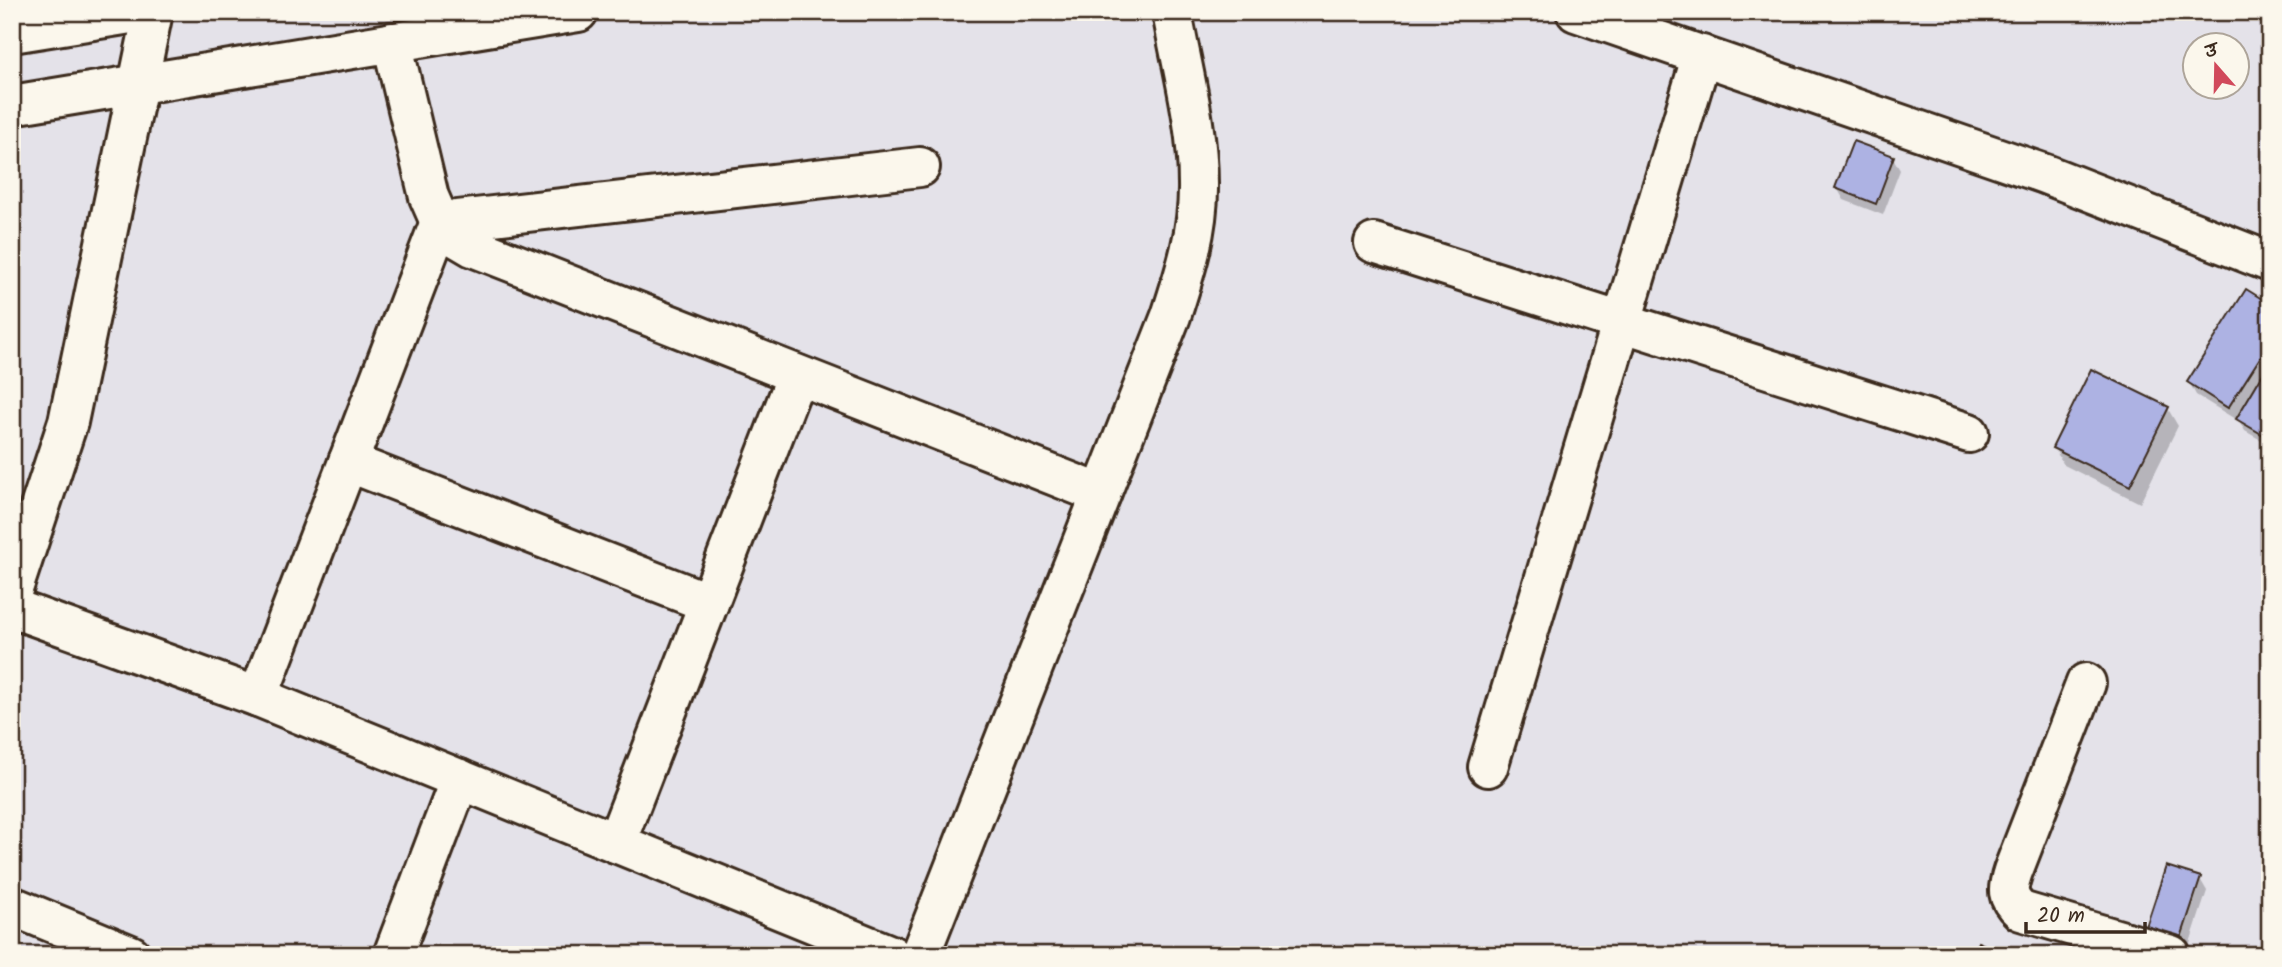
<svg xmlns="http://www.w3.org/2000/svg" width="2282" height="967" font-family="Kalam,'Playpen Sans Deva',sans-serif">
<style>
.shadow{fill:#0003}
.building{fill:#adb2e3;stroke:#3b2a1e;stroke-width:2}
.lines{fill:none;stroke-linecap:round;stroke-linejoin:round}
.minor-casing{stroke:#3b2a1e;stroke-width:44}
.tertiary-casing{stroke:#3b2a1e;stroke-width:44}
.minor{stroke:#fbf7ec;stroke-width:38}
.tertiary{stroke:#fbf7ec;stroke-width:38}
</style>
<rect width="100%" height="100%" fill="#e4e2e9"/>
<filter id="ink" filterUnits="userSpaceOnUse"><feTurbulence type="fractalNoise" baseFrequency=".0143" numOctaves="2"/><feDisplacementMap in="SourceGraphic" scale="14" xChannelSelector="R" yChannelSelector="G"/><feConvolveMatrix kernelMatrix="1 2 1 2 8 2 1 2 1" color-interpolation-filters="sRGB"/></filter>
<g filter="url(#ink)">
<g class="shadow">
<polygon points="1893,158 1900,170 1883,215 1844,200 1837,188"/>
<polygon points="2270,306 2270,445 2245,431 2237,417 2235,419 2196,395 2189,382"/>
<polygon points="2168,409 2178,426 2140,503 2064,465 2054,448"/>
<polygon points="2200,879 2207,891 2186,955 2173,955"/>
</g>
<g class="building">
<polygon points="1853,141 1894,156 1876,204 1835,188"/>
<polygon points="2246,289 2270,304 2270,342 2228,408 2187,382"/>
<polygon points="2270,362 2270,439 2236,419"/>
<polygon points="2091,369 2169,407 2130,486 2052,448"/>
<polygon points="2166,866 2201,877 2178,947 2143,936"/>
<polygon points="1978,942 2007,955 1972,955"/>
</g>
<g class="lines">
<g class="minor-casing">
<g id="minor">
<polyline points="1576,12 2045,174 2270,262"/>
<polyline points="392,42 429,197 440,222 456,237 473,247 1101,494"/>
<polyline points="1374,243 1969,433"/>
<polyline points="348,462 709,603"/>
<polyline points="12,592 68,422 153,12"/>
<polyline points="12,608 258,697 891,955"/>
<path d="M2086,683L2013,871C2007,889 2006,898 2021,911L2171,955"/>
<polyline points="258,697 440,222 920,167"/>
<polyline points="1488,767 1702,55"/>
<polyline points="616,843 797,375"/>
<polyline points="12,906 131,955"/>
<polyline points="393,955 460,779"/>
<path d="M920,955L1171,316C1185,273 1199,229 1198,184C1198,126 1182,68 1172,12"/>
</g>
</g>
<g class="tertiary-casing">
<g id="tertiary">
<polyline points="12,33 143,12"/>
<polyline points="12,105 578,12"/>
</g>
</g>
<use href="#minor" class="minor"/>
<use href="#tertiary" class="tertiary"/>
</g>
</g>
<rect width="2282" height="967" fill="none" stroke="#fbf7ec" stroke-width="42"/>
<rect x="21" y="21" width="2240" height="925" fill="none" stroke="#3b2a1e" stroke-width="2.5" filter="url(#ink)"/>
<g transform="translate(2216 66) rotate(340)"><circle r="33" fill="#fbf7ec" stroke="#aea59a" stroke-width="2"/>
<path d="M0-5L12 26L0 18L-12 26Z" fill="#d1495b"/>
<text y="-10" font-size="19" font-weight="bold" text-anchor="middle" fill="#3b2a1e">उ</text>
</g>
<path d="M2026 922v10h119v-10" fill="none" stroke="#3b2a1e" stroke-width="3.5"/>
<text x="2037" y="922" font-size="21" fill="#3b2a1e" stroke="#fbf7ec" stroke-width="5" paint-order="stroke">20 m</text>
</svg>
